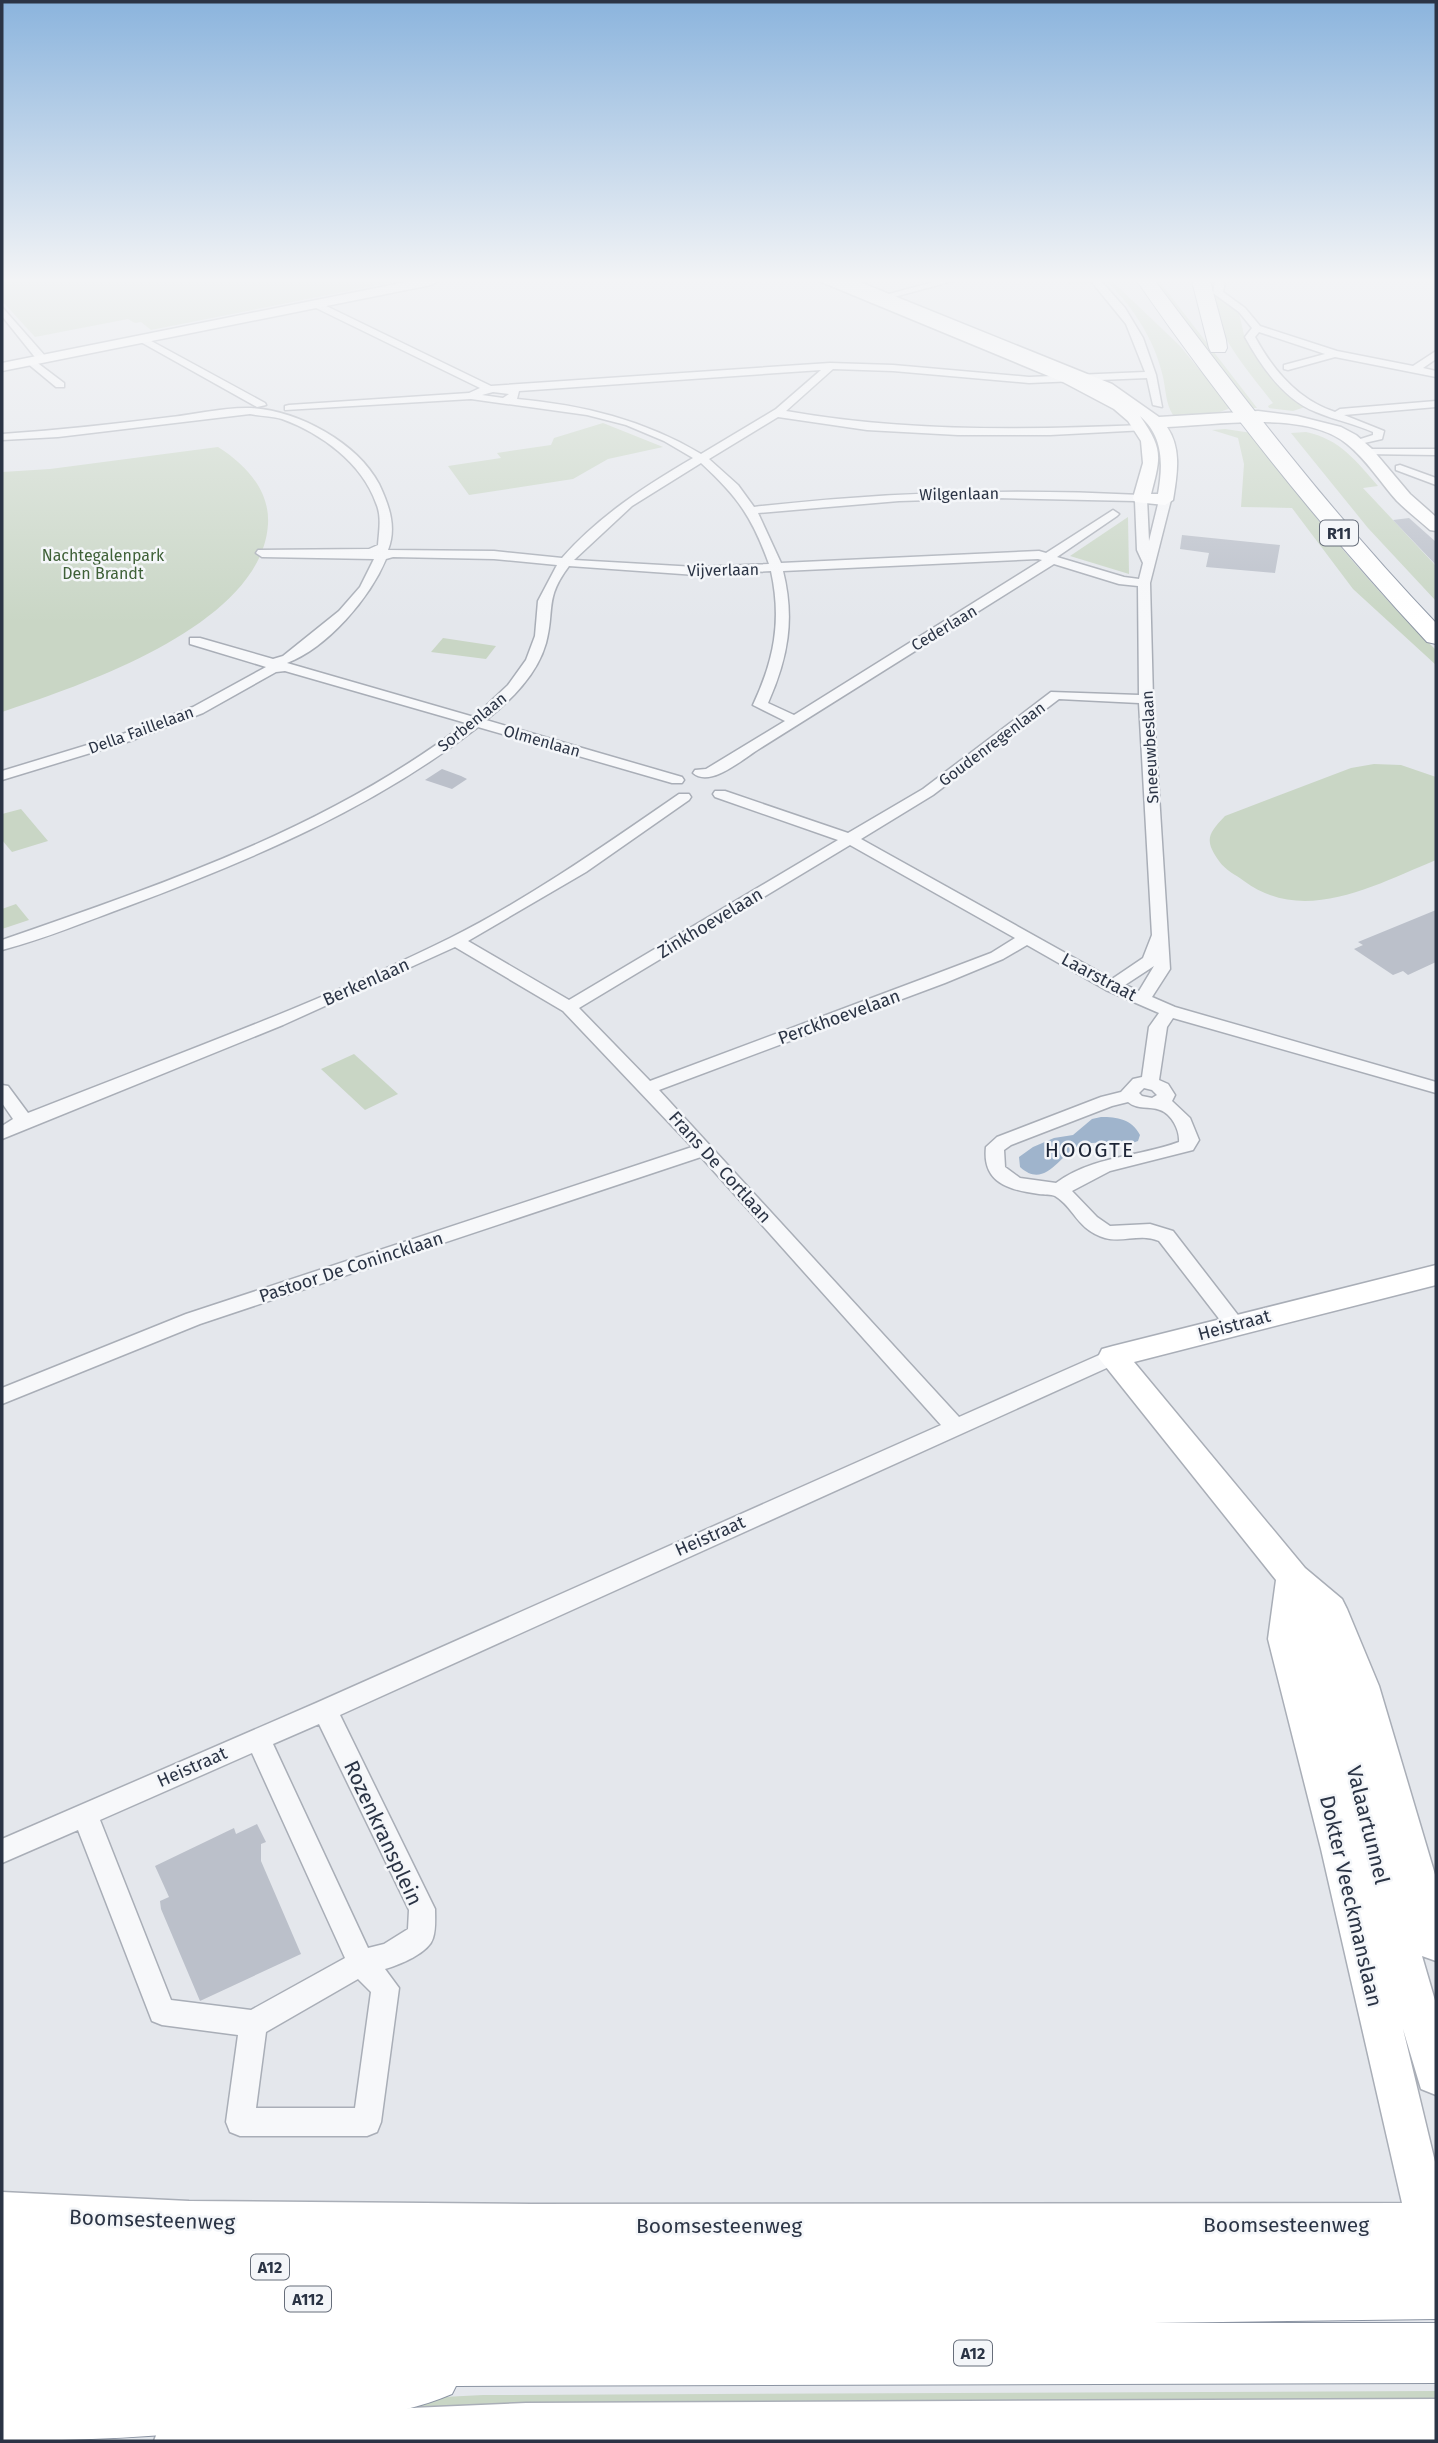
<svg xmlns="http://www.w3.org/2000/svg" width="1438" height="2443" font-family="'Fira Sans',sans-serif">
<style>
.green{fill:#c9d6c5}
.water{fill:#9fb4cc}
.building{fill:#bbc0ca}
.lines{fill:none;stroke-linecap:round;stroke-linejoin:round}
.street-casing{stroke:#a9aeb7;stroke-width:3}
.secondary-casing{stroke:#a9aeb7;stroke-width:3}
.highway-casing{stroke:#8b94a3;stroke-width:2}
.street{fill:#f7f8fa;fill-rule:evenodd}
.secondary{fill:#fff;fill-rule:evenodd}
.highway{fill:#fff;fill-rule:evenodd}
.labels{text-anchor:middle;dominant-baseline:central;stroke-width:5;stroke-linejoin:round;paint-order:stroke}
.far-street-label{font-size:16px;fill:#2b3445;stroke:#f4f6f9}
.shield{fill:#f4f6f9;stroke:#676e7b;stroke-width:2}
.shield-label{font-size:16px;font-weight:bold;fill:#2b3445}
.far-park-label{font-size:16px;fill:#3f6138;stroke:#f4f6f9}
.street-label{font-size:18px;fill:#2b3445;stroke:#f4f6f9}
.quarter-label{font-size:21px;letter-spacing:2px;fill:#1d2536;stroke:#f4f6f9}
.near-street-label{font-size:21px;fill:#2b3445;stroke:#f4f6f9}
</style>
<rect width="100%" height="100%" fill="#e4e7ec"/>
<g class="green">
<polygon points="2,281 398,281 151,330 141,322 135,323 128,319 35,337 2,301"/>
<path d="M1064,281H1112L1180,346L1231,408L1211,415H1173C1165,403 1166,387 1162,373C1154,339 1133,308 1109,283L1069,284Z"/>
<path d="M1152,281H1159L1257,408H1253C1220,364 1185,325 1152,281Z"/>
<path d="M1209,281H1216L1217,295L1239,313L1244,335L1257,358L1305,407L1293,411L1269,408L1268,406L1273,403C1246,368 1209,328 1209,281Z"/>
<polygon points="603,423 663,447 608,459 573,479 469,495 448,466 501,458 497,453 551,445 554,438"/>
<path d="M1225,429L1252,433C1308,511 1368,583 1436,650V665L1353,589L1292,508L1241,507L1244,464L1238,438L1212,430Z"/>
<path d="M1306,432C1340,439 1356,461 1378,486L1363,488L1436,566V601L1368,528L1291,433Z"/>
<path d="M218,447C245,464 270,490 268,524C262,625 83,685 2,712V472L50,469Z"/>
<polygon points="1128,517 1129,574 1070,556"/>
<polygon points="443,638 496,646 486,659 431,652"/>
<path d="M1374,764L1401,765L1436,777V860C1377,884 1304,926 1244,881C1236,875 1225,870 1219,861C1204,840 1208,834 1225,816L1351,768Z"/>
<polygon points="21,809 48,841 12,852 2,840 2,814"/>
<polygon points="16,904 29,920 2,929 2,909"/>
<polygon points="354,1054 398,1094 365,1110 321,1069"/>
<polygon points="1436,2391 1436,2405 501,2411 118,2419 324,2403 483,2395"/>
</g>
<path class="water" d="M1101,1117C1117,1117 1132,1119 1140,1135L1138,1141C1119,1150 1098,1137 1079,1146C1059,1155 1045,1190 1020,1167L1019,1157L1033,1147L1054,1138L1073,1135L1092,1119Z"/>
<g class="building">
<polygon points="1409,518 1436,542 1436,565 1393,520"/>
<polygon points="1182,535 1280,545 1275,573 1206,567 1209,553 1180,549"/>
<polygon points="442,769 461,776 467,779 452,789 425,780"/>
<polygon points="1436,910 1436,962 1408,975 1403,971 1393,975 1354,949 1363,945 1358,942"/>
<polygon points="257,1824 266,1842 261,1844 261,1861 301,1954 200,2001 161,1909 160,1901 169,1897 155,1866 234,1828 236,1834"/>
</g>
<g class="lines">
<g class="street-casing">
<g id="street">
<polygon points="937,281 953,281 872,303 867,300"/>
<path d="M1091,281H1101L1125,308L1143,338L1156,375L1162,407L1153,405L1147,378L1029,383L893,371L833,369L786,411C904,432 1022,430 1142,425L1146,426V430L1050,435H958L867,430L778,417L709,459L738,485L754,507C882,492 1012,488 1141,495L1147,498L1149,541L1159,500L1169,498L1171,500L1150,583L1153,699L1170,969L1152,997L1175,1007L1436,1082V1093L1173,1018L1167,1027L1159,1080L1168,1084L1175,1095L1172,1101L1190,1118L1199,1140L1193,1150L1110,1171L1072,1191L1097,1217L1110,1226L1150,1224L1173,1231L1241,1319L1244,1324L1241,1329L1234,1331L1227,1329L1159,1241C1141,1233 1123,1243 1105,1238C1077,1230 1074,1207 1055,1196C1051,1194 1044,1195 1039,1194C1009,1190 982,1183 986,1147L997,1137L1101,1097L1121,1092L1133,1079L1142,1077L1149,1027L1159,1013L1106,990L1027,945L1003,959L945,983L659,1090L959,1417L1106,1352L1113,1350L1120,1352L1123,1357L1120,1362L340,1715L435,1909C435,1918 436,1929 433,1938C429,1953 399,1965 385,1969L399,1988L381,2122L377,2132L367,2136H240L230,2132L226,2122L238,2035L162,2025L152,2021L78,1830L2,1863V1839L316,1703L941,1425L701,1157L200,1324L2,1404V1388L186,1314L692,1147L563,1011L455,947L283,1025L2,1139V1126L13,1119L2,1103V1085L8,1086L28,1113C169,1057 313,1006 450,938C530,898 605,845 679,794H689L691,797L689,800L586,872L468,941L569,1000L838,840L715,797L713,794L715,791H725L848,833L923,789L1051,692L1139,695L1138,586L1119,584L1054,564L759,749C743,759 710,788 693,773L695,770L706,769L785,721L753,705C774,660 782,621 771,571L696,575L569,566C544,599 555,610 546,643C537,675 511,700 486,720L682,777L684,780L682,783H672L478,727C374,808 251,860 128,906C87,921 45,939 2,950V940C163,884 329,828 466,723L285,671L276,672L203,713L130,741L2,780V771L120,735L193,707L266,667L190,644V638H200L273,659L283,656L339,611L360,587L374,559L262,557L256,553L258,550L369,549L378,545C379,531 382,516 376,503C362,463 321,433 282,419C272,416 260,416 250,414L58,437L2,440V434C59,430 115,424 171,417C197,414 225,407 251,408C297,410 357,442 379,484C389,505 397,527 388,550L494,551L562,558C599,516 645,486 693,458L664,441L626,425L587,415L471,399L285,410V406L289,405L469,393L480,388L312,306V302H318L491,386L830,363L893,365L1029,377L1145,372L1126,324ZM821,370L776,409L701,454C644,420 583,405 517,399L519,391ZM493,392L509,394L503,398L482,395ZM701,463C738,497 752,517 769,564L696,567L574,560L632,506ZM996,498L1135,501L1137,550L1143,563L1139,579L1124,577L1057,557L1117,516L1119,514L1113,510L1046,553L1039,551L781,563L758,513L899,501ZM393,557L494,559L557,565L538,601L535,636L526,660L508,685L474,717L287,663C327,648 370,598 386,559ZM1038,559L1042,560L794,715L768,703C788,658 795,619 783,571ZM1059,699L1139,703L1152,935L1143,958L1112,979L861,839L933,795ZM850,845L1015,938L991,953L933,975L650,1081L579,1008ZM1154,966L1139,991L1125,985ZM1144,1088L1152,1090L1157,1095L1152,1098L1142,1096L1139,1093ZM1128,1102C1137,1110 1150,1106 1160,1110C1172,1114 1180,1131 1179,1142C1138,1157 1093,1156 1056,1183L1020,1178L1005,1167L1004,1150L1011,1145L1112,1106ZM319,1724L409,1910L408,1929L384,1944L368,1948L273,1744ZM252,1753L345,1958L251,2010L171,2000L100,1820ZM358,1979L371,1992L355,2108H256L266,2032Z"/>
<path d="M1215,281H1225L1223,292L1245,308L1260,326L1337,351L1413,366L1436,351V359L1423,368L1436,371V377L1335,357L1288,370L1284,369V365L1325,354L1259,332L1255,337C1273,370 1298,400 1335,412L1340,409L1436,401V407L1344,415L1384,431L1382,439L1351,446V442L1373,435V432C1355,424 1335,420 1316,412C1284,400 1261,366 1245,337L1252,328L1239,312L1213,293Z"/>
<polygon points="2,307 46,357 46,361 38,361 2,316"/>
<polygon points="142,336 265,403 266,405 257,407 139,341 139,337"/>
<polygon points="31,358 64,383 64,387 56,387 27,363 26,361"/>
<polygon points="1366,449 1436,449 1436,455 1362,454 1360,452"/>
<polygon points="1400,465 1436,478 1436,485 1396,470 1396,466"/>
</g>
</g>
<g class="secondary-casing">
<g id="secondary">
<polygon points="411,281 438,281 431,285 2,371 2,363"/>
<path d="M819,281H857L1112,384L1159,417L1258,411L1297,416L1341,427L1356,435L1372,449L1410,494L1436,517V531L1430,530C1419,520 1407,511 1397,501C1380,482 1367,460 1347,444C1306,410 1217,425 1167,427C1182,449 1177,475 1173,500L1165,505L1135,502L1133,498L1143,463L1141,441L1128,421L1114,409L1063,382ZM1140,416C1164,437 1163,465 1158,494H1151C1161,456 1163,449 1140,416Z"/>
<polygon points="1436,1265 1436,1285 1134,1362 1305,1568 1342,1599 1347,1609 1379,1686 1436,1878 1436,1961 1422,1956 1436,2004 1436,2095 1421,2089 1403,2029 1436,2166 1436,2247 531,2248 189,2245 2,2236 2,2192 189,2201 531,2204 1402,2203 1321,1849 1268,1639 1276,1580 1098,1357 1102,1349 1113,1346"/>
<polygon points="1436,2399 1436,2441 154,2441 160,2424 177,2418 526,2403"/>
</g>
</g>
<g class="highway-casing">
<g id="highway">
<path d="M1137,281H1155C1244,399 1334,516 1436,623V644L1427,642C1322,529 1225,408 1137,281Z"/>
<polygon points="1192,281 1210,281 1226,340 1227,348 1225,352 1211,352 1209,348"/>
<path d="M2,2225L190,2236L325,2239L539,2240L656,2230L1436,2226V2319L1154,2323H1436V2383L456,2386L452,2394C385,2422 314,2424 242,2429C162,2436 82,2441 2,2441Z"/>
</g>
</g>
<use href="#street" class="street"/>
<use href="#secondary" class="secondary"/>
<use href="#highway" class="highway"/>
</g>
<linearGradient id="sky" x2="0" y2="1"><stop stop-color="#8bb4dd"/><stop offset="0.45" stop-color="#f3f4f6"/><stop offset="1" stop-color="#f3f4f6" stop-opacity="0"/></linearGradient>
<rect width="1438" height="623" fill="url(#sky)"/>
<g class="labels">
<g class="far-street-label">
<text transform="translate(959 494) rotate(-1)">Wilgenlaan</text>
<text transform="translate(723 570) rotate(-1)">Vijverlaan</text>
<text transform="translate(944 628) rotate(-31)">Cederlaan</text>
<text transform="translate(472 722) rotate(-39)">Sorbenlaan</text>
<text transform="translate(141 730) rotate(-20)">Della Faillelaan</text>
<text transform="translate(542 741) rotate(16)">Olmenlaan</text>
<text transform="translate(992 744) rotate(-37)">Goudenregenlaan</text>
<text transform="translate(1150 747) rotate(-93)">Sneeuwbeslaan</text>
</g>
<g class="shield">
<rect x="1320" y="520.5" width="38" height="25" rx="5"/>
<rect x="251" y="2254.5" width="38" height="25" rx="5"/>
<rect x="285" y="2286.5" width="46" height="25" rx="5"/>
<rect x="954" y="2340.5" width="38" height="25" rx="5"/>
</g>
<g class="shield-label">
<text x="1339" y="533">R11</text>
<text x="270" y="2267">A12</text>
<text x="308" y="2299">A112</text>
<text x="973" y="2353">A12</text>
</g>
<g class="far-park-label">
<text x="103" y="555">Nachtegalenpark<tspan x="103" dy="18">Den Brandt</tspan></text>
</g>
<g class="street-label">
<text transform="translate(710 923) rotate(-31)">Zinkhoevelaan</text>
<text transform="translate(1099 977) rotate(28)">Laarstraat</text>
<text transform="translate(366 982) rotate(-24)">Berkenlaan</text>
<text transform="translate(839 1017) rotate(-20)">Perckhoevelaan</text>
<text transform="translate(720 1167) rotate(48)">Frans De Cortlaan</text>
<text transform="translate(351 1267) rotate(-18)">Pastoor De Conincklaan</text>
<text transform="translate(1234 1325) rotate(-15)">Heistraat</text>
<text transform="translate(710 1536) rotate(-24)">Heistraat</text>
<text transform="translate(192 1767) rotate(-24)">Heistraat</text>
</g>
<g class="quarter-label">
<text x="1090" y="1150">HOOGTE</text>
</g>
<g class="near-street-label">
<text transform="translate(1368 1825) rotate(76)">Valaartunnel</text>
<text transform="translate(383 1833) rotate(65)">Rozenkransplein</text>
<text transform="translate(1351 1901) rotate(77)">Dokter Veeckmanslaan</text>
<text transform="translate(152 2220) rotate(2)">Boomsesteenweg</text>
<text x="1286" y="2225">Boomsesteenweg</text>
<text x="719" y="2226">Boomsesteenweg</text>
</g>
</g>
<rect width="1438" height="2443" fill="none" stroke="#2b3445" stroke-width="7"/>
</svg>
